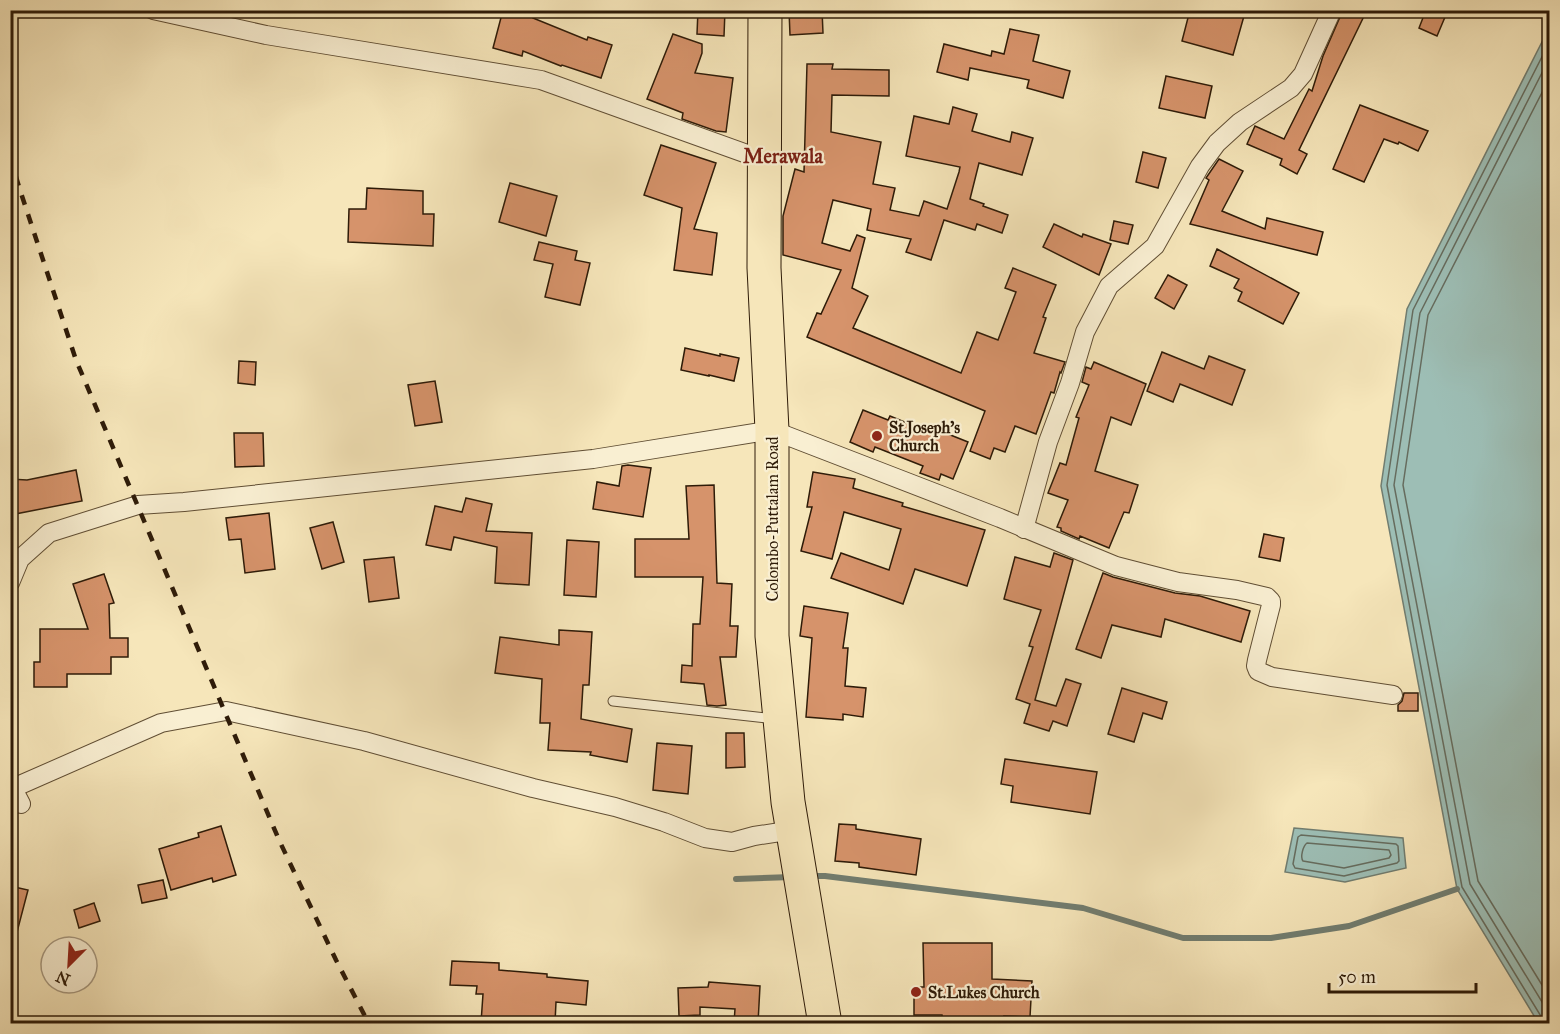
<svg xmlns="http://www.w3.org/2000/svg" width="1560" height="1034" font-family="'IM FELL Great Primer',serif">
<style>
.water{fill:#9dbeb5;stroke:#717d70;stroke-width:1.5}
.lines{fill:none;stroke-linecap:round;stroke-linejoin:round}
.shore{stroke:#666c5e;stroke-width:1.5}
.stream{stroke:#717d70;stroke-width:6}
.building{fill:#d6936b;stroke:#2e1b08;stroke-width:1.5}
.lane-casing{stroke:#604e34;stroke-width:11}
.street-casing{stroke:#604e34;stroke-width:20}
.highway-casing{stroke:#2e1b08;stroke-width:35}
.lane{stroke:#f9efd2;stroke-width:9}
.street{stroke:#f9efd2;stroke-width:18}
.highway{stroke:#f6e6ba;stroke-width:33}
.rail{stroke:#2e1b08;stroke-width:4.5;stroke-dasharray:10 10;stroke-linecap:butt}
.poi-dot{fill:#8f2418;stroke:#f9efd2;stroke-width:2}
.labels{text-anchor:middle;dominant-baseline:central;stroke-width:4.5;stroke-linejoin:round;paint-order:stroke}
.poi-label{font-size:16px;font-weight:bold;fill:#2e1b08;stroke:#f9efd2;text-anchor:start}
.street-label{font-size:16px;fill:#2e1b08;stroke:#f9efd2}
.quarter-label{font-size:20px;font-weight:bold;fill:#7a1f14;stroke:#f9efd2}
</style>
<rect width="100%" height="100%" fill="#f6e6ba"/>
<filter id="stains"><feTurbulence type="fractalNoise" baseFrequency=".00333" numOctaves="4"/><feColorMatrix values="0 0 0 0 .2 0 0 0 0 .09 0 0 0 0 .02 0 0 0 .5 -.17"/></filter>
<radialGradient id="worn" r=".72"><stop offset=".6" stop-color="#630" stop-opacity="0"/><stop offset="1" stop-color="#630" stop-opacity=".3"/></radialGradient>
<g class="water">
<polygon points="1549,28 1550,1023 1539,1024 1457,889 1381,486 1407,309"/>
<polygon points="1294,828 1403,838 1406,868 1345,882 1285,872"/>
</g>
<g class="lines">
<g class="shore">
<polyline points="1550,57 1420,313 1394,485 1470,884 1550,1015"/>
<polyline points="1550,77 1428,315 1403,485 1478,881 1550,998"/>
<polygon points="1301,835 1396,844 1398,846 1399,861 1397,863 1344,876 1295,868 1293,864 1298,837"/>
<path d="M1307,843L1389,850L1391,855L1389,858L1344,868L1303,861C1300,857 1303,846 1307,843Z"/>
<polyline points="1543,1024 1542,1018 1462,887 1387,485 1413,310 1550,41"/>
</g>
<g class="stream">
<polyline points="811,876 825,876 1083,908 1183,938 1271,938 1349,926 1457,889"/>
<polyline points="736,879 792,877"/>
</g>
</g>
<g class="building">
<polygon points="503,10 535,10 533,18 587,40 588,37 612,45 601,78 562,65 561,66 523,51 522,56 493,48"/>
<polygon points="698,10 725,10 724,36 697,34"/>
<polygon points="789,10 822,10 823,33 790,35"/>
<polygon points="1190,10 1224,10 1244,16 1233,55 1182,41"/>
<polygon points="1343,10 1367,10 1299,150 1307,154 1297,174 1280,165 1282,159 1247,144 1255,126 1284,139 1309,89 1312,91 1323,56"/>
<polygon points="1426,10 1448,10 1437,36 1419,28"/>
<polygon points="1010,29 1039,35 1033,61 1070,71 1063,98 1027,88 1029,80 970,68 968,80 937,72 944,44 991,56 992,51 1004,54"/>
<polygon points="673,34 702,44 702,53 695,73 733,78 726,132 716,131 682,119 683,113 647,99"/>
<polygon points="807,64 833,64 832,69 889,70 889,96 832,95 831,132 881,142 873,184 895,188 890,210 919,216 924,201 947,209 959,172 960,167 906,156 914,116 949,124 953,107 977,114 972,131 1010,142 1012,132 1033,138 1022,175 979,163 970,199 984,204 983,206 1008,215 1002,233 977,224 975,230 944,220 931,260 906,252 911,239 867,230 871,209 833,200 822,243 850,251 857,235 865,238 852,288 868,296 853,328 961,373 977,332 998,340 1016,292 1005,288 1013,268 1056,285 1043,317 1046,318 1034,353 1065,362 1061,373 1060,372 1054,393 1051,392 1036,434 1015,426 1005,452 994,448 990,459 970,451 985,411 807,337 817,313 821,314 841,270 783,255 783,216 795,169 804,172"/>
<polygon points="1166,76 1212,86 1205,118 1159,108"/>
<polygon points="1360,105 1428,131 1418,151 1399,142 1398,144 1384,139 1364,182 1333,169"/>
<polygon points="661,145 716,163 694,229 717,233 712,275 674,270 682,208 644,195"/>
<polygon points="1143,152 1166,158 1158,188 1136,182"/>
<polygon points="1219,159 1243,171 1222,211 1265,229 1267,218 1323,232 1317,255 1190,224 1209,180 1206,178"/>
<polygon points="510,183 557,196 546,236 499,222"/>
<polygon points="367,188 423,191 423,214 434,214 433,246 348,242 349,209 366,209"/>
<polygon points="1114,221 1133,225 1128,244 1110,240"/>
<polygon points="1054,224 1082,237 1083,234 1111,244 1099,275 1043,247"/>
<polygon points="539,242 577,251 575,260 590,263 580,305 545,297 553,264 534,260"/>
<polygon points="1217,249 1299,293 1283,324 1238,301 1242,292 1234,288 1239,279 1210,266"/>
<polygon points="1168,275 1187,285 1174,309 1155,298"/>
<polygon points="685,348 720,356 720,354 739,358 734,381 709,375 709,376 681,370"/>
<polygon points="1162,352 1204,369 1209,356 1245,370 1232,405 1180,384 1173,402 1147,391"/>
<polygon points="239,361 256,362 255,385 238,383"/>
<polygon points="1094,362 1146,384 1131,425 1111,417 1095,471 1138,485 1129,513 1124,512 1109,548 1080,536 1079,539 1061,531 1061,528 1057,527 1068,500 1048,493 1060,463 1066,465 1079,418 1076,417 1089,385 1082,382 1086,367 1091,369"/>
<polygon points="435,381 442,422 415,426 408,385"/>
<polygon points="863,410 888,420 890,416 936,435 938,430 968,442 953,479 941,474 939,480 920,473 923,466 875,447 873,452 850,442"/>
<polygon points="234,433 263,433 264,466 235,467"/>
<polygon points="628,465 651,468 643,517 593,509 597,482 619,486 622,466"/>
<polygon points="76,470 82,501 10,515 10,479 27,480"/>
<polygon points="813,472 855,479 853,488 903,503 902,506 985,530 967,586 915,569 903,604 831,578 841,553 889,570 901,529 844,512 832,559 801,551 812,507 807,507"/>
<polygon points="714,485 717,583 732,584 730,626 738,626 736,657 720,657 726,705 717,706 707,705 704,684 681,682 682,665 692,666 693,624 700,624 703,577 635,577 635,539 689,539 686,486"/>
<polygon points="466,498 492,504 486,531 532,533 529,585 495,583 497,547 454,537 451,550 426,545 435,506 462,512"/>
<polygon points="269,513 275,569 245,573 241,539 229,540 226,518"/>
<polygon points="333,522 344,562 322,569 310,528"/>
<polygon points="1264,534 1284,538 1280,561 1259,557"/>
<polygon points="567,540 599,542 596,597 564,595"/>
<polygon points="1054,553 1073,560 1035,700 1056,706 1066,679 1081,684 1067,726 1053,721 1049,731 1024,723 1030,704 1016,699 1033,647 1029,646 1041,610 1004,599 1015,557 1050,567"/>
<polygon points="394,557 399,598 369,602 364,560"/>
<polygon points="1103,573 1113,577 1175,593 1200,596 1250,611 1241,642 1165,619 1161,637 1112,625 1101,658 1076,649"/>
<polygon points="104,574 114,603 109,604 110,638 128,638 128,657 111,657 111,674 67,674 67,687 34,687 34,662 40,662 40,629 88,629 73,584"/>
<polygon points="804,606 848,613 843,648 848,648 845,686 866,688 863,717 843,714 843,720 806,717 812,638 800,636"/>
<polygon points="559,630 592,632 589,685 583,685 581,719 632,729 627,762 590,755 591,752 548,750 550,723 540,723 542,679 495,673 500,637 559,645"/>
<polygon points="1122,688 1167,702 1162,719 1143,713 1134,742 1108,734"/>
<polygon points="1404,693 1418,693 1418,711 1398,711 1398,705 1402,701"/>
<polygon points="726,733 744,733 745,767 726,768"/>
<polygon points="657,743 692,746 688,794 653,790"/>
<polygon points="1005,759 1097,772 1090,814 1011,802 1013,786 1001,784"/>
<polygon points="839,824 856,825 856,829 921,839 916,875 859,867 859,863 835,861"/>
<polygon points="221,826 236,875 213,882 212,878 171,890 159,849 199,837 198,833"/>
<polygon points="163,880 167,898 142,903 138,885"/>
<polygon points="10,886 28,890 16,936 10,935"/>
<polygon points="94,903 100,921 79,928 74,910"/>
<polygon points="923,943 992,943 992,979 1032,981 1030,1017 1004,1016 1005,1023 943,1023 942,1015 914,1015 914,987 924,987"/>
<polygon points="452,961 499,963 499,970 547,974 547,977 588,981 586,1005 556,1002 555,1023 481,1023 483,994 476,994 477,986 450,985"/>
<polygon points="709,982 760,986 758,1023 734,1023 735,1009 700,1007 700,1015 679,1016 678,988 708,987"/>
</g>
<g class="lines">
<g class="lane-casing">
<polyline id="lane" points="613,701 775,719"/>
</g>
<g class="street-casing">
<g id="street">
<polyline points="153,10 266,35 541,80 764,160"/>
<polyline points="1024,529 1048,442 1070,383 1085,332 1109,286 1155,246 1200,166 1217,143 1240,122 1291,88 1303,74 1332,10"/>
<polyline points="10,583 20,559 49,533 138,505 184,502 593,459 772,430 1000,518 1116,566 1178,582 1237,590 1267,597 1271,601 1271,605 1257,660 1256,666 1258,671 1272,677 1393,695"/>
<polyline points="10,783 21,804"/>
<polyline points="13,788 161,723 226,711 364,741 533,788 615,807 664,822 705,838 732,842 754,836 793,830"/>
</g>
</g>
<g class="highway-casing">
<polyline id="highway" points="765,10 764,268 772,430 772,636 788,802 825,1024"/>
</g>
<use href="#lane" class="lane"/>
<use href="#street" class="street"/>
<use href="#highway" class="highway"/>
<polyline class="rail" points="10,157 20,190 76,360 279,840 336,960 369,1024"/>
</g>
<g class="poi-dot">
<circle cx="877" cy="436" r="6"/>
<circle cx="916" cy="992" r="6"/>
</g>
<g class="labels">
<g class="poi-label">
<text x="889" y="427">St.Joseph's<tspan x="889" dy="18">Church</tspan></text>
<text x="928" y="992">St.Lukes Church</text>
</g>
<g class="street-label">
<text transform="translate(772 519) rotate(-90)">Colombo-Puttalam Road</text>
</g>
<g class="quarter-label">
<text x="783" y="156">Merawala</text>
</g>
</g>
<rect width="1560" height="1034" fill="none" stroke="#f6e6ba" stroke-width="36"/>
<rect x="12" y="12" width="1536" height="1010" fill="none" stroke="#2e1b08" stroke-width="3"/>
<rect x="18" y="18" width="1524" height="998" fill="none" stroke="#2e1b08" stroke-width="1.5"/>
<g transform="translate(69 965) rotate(204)"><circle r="28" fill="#f9efd2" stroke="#a89a81" stroke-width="1.5"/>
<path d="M0-4.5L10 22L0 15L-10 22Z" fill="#8f2418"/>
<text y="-9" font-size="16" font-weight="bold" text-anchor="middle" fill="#2e1b08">N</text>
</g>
<path d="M1329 983v9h147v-9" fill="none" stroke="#2e1b08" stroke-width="3"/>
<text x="1338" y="983" font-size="18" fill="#2e1b08" stroke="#f9efd2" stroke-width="4.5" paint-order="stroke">50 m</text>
<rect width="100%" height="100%" filter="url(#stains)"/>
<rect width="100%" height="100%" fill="url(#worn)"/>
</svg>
